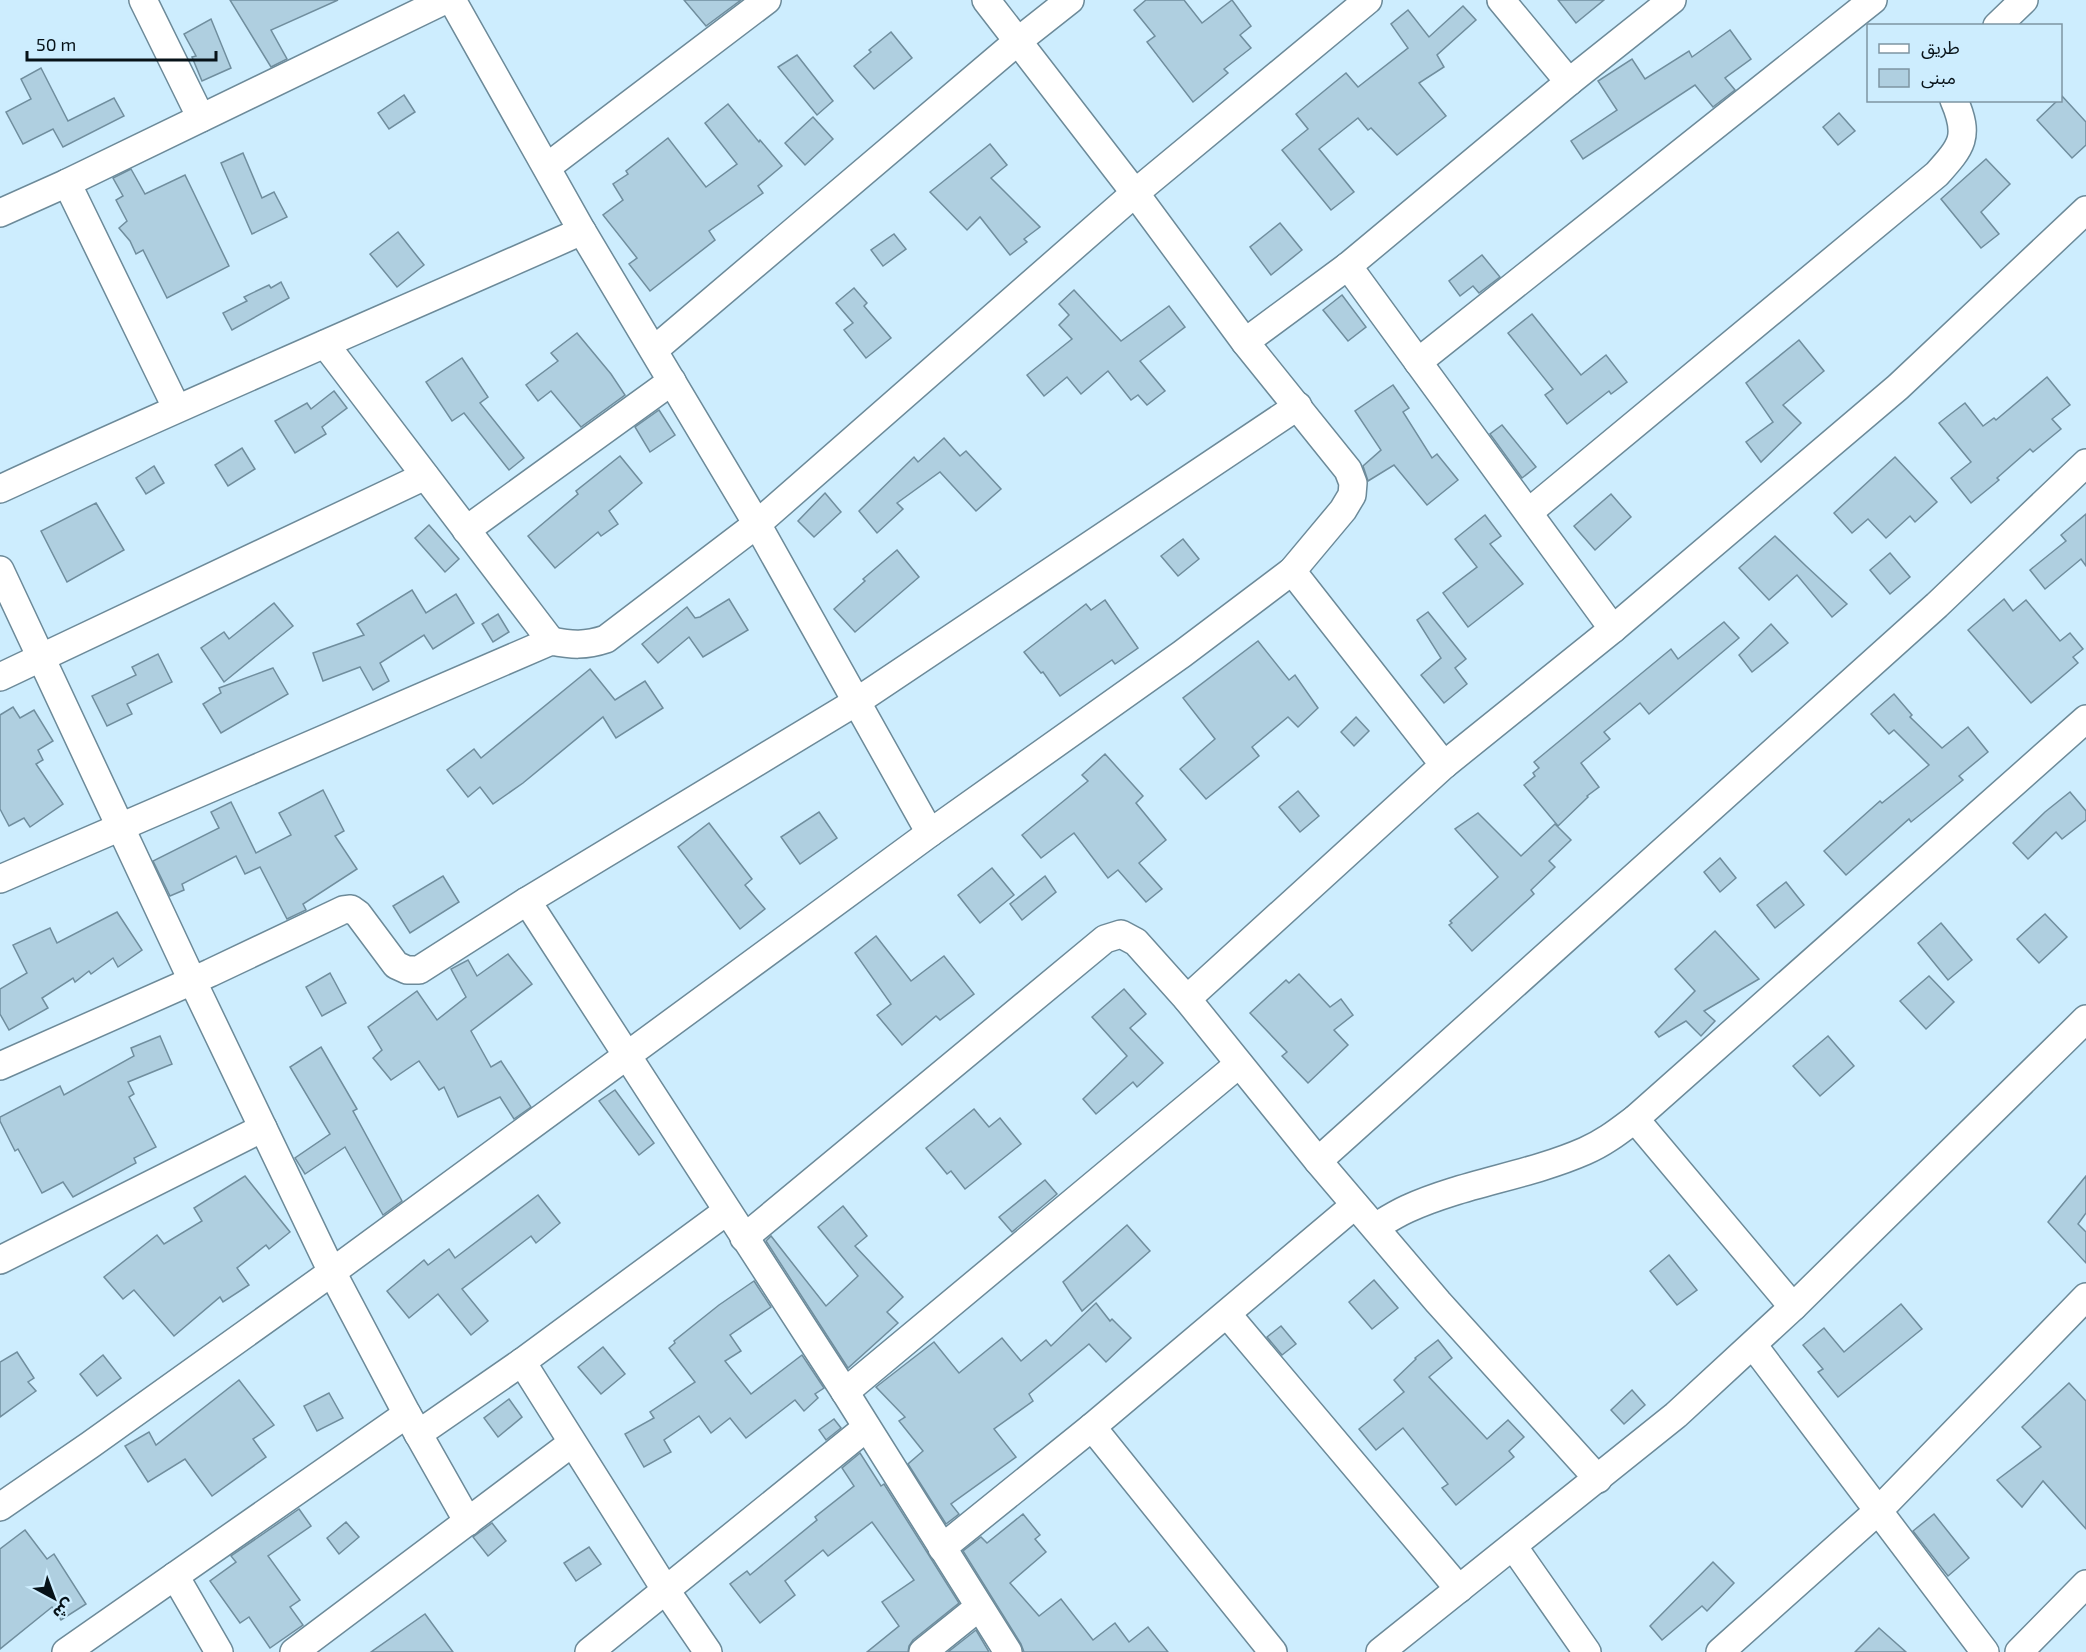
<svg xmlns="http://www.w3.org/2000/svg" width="2086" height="1652" font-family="'Exo 2','Noto Sans Arabic',sans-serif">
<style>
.building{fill:#afcfe0;stroke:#708e9e;stroke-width:1.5}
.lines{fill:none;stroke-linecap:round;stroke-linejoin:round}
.minor-casing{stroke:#6c8a99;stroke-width:30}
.minor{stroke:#fff;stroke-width:27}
</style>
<rect width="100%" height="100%" fill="#cdedfe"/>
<g class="building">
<polygon points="230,0 338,0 271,30 287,59 271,67"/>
<polygon points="684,0 741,0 706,26"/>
<polygon points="1146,0 1184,0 1202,23 1232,0 1251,26 1240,35 1251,48 1224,69 1228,73 1193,102 1147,42 1155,36 1134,10"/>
<polygon points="1558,0 1604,0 1576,23"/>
<polygon points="1463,6 1476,20 1437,55 1444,67 1419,83 1446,116 1397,155 1371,128 1368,130 1358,118 1319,149 1354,192 1331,210 1282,150 1308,129 1296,114 1346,73 1358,87 1408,48 1391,24 1408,10 1429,37"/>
<polygon points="211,19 231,68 202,81 192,57 196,56 184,34"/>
<polygon points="1730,30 1751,59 1725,78 1735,90 1713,107 1695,85 1583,159 1571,141 1617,110 1598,81 1632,59 1645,79 1689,51 1692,57"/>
<polygon points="891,32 912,58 874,89 854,66 871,52 869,50"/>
<polygon points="797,55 833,101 817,115 778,67"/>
<polygon points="41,68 68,121 114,98 124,116 63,147 53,129 23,144 6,112 31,99 21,79"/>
<polygon points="404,95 415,112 389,129 378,113"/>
<polygon points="2062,96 2086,122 2086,145 2072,158 2037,120 2058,100 2061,100"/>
<polygon points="728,104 759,142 760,140 782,166 758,186 763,193 709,231 715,240 650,291 629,264 637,258 603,215 623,200 613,184 628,174 626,171 668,138 706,187 737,164 705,123"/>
<polygon points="1839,113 1855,131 1838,145 1823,127"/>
<polygon points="813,117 833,139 805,165 785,143"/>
<polygon points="990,144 1007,165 991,178 1040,227 1024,239 1027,242 1010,255 980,217 967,230 930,192"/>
<polygon points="243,153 262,198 274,192 287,217 252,234 221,163"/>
<polygon points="1986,159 2010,184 1981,212 1999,234 1981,248 1941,199"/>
<polygon points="131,169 145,194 185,175 229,266 167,298 143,250 136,254 130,241 119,228 127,221 116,200 123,196 113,178"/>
<polygon points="1280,223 1302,250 1271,275 1250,247"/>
<polygon points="398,232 424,265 397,287 370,254"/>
<polygon points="894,234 906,249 883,266 871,250"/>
<polygon points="1482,255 1500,277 1479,293 1473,286 1460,296 1449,281"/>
<polygon points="281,282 289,298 232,330 223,313 247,301 244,297 269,285 271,288"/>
<polygon points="854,288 867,303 864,306 891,338 866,358 844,330 853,323 836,303"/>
<polygon points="1074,290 1121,341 1169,306 1185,327 1140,361 1165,391 1147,405 1138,395 1131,400 1108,371 1081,394 1067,377 1044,396 1027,375 1072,339 1059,325 1069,315 1059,304"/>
<polygon points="1342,295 1366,327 1348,341 1323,310"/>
<polygon points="1532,314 1581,375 1606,355 1627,382 1611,394 1609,391 1567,424 1545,395 1553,389 1508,333"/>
<polygon points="577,333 611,374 625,395 581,427 551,391 538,401 526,385 558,361 551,353"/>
<polygon points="1799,340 1824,371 1783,405 1801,423 1761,462 1746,442 1773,422 1746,383"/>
<polygon points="462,358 488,397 480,403 524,458 509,470 464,413 452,421 426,382"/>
<polygon points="2047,377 2070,405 2052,419 2061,429 2033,452 2030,449 1997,478 1999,480 1971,503 1951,478 1971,462 1939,423 1965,403 1983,426 1994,418 1996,420"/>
<polygon points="1393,385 1409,408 1403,412 1432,458 1437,454 1458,480 1427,505 1394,465 1368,481 1363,466 1381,450 1355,411"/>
<polygon points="334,391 347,408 322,427 326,434 295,453 275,421 307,403 311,409"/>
<polygon points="659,410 675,435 650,452 635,427"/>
<polygon points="1502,425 1536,467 1522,478 1490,434"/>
<polygon points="944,438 960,456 966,451 1001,489 976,511 940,472 897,503 903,509 877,533 859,511 914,457 918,462"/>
<polygon points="242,448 255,469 228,486 215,465"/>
<polygon points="620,456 642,483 609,511 618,524 601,536 598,532 555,568 528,536 578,494 576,491"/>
<polygon points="1895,457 1937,502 1915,522 1910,516 1886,538 1868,519 1852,533 1834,513"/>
<polygon points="154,466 164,483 146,494 136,478"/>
<polygon points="825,493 841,512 814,537 798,521"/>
<polygon points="1611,494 1631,517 1595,550 1574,526"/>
<polygon points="96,503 124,550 67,582 41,531"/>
<polygon points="2086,514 2086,566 2081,559 2045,589 2030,570 2066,541 2061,535"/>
<polygon points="1485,515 1501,536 1490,544 1523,584 1468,627 1443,593 1477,567 1455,539"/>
<polygon points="429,525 459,559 445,572 415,538"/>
<polygon points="1775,536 1806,566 1847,604 1832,617 1797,575 1769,600 1739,568"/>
<polygon points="1183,539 1199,559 1178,576 1161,556"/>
<polygon points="897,550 919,577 855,632 834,609 865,581 863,579"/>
<polygon points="1890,553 1910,577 1890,594 1870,570"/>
<polygon points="412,590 426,613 456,594 474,623 433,649 424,635 380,663 389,681 373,690 360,667 323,681 313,653 364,635 357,624"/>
<polygon points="729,599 748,630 703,657 689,637 658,663 642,644 687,607 695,618 700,617"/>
<polygon points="2004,599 2013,611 2026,600 2060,641 2070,633 2083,649 2073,657 2078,663 2031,703 1968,630"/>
<polygon points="1105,600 1138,648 1115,664 1112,660 1060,696 1043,672 1041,673 1024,652 1086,604 1091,610"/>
<polygon points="274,603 293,626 224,682 201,648 224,632 229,639"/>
<polygon points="1428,612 1466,659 1455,668 1467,684 1444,703 1421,675 1441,658 1417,620"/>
<polygon points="498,614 509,632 493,642 482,624"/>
<polygon points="1724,622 1739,638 1649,714 1640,703 1604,732 1610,739 1581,763 1599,787 1587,796 1588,797 1558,826 1524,785 1535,776 1533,773 1539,768 1534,762 1671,649 1678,659"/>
<polygon points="1771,624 1788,643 1752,672 1739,655"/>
<polygon points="1258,641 1289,680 1295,675 1318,708 1298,727 1288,717 1252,747 1259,756 1206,799 1180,769 1215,739 1183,698"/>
<polygon points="158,654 172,682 127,704 132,714 107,726 92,696 136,675 132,667"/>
<polygon points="273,668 288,694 221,733 203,704 221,693 219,688"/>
<polygon points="590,669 615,700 645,681 663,708 616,738 603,717 523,783 493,804 480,787 468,797 447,770 474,749 481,758"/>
<polygon points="1894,694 1912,715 1910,717 1942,748 1968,727 1988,752 1959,776 1963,780 1911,822 1909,819 1846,875 1824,851 1880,801 1882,803 1929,765 1894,730 1889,734 1871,714"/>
<polygon points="13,707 20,718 34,710 53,741 38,750 43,760 36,764 63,804 30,827 24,818 9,826 0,809 0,715"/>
<polygon points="1356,717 1369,731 1354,746 1341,732"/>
<polygon points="1105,754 1143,796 1136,803 1166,840 1139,863 1162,889 1146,902 1118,870 1108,878 1074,833 1041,858 1022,835 1088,781 1082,775"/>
<polygon points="323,790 344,831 335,836 357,869 303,904 306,910 287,919 260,867 245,874 236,856 182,884 184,890 170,896 153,861 219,828 211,812 231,802 256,853 291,835 279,813"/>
<polygon points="1298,791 1319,816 1300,832 1279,807"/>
<polygon points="2070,792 2086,811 2086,820 2062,839 2056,832 2028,859 2013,843 2045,812"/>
<polygon points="819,812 837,838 800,864 781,837"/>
<polygon points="1478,813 1521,856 1555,824 1571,840 1549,861 1555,867 1531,890 1534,894 1472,951 1449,925 1452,923 1450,921 1498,877 1455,829"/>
<polygon points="709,823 752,879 745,885 765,909 740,929 678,847"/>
<polygon points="1720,858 1736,878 1720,892 1704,872"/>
<polygon points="992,868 1014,895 980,923 958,895"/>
<polygon points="443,876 459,902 410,933 393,906"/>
<polygon points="1045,876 1056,892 1022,920 1010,904"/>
<polygon points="1786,882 1804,905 1775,928 1757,905"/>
<polygon points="117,912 142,950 118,967 113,958 91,974 89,971 75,982 73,978 42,998 48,1008 9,1030 0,1014 0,989 27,973 13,945 50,928 57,943"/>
<polygon points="2045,914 2067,937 2039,963 2017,939"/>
<polygon points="1941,923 1972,960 1948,980 1918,943"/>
<polygon points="1715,931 1759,979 1704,1011 1715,1021 1701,1036 1686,1021 1659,1037 1655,1032 1695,991 1675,969"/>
<polygon points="876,936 911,981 944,956 974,994 940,1020 936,1016 902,1045 877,1015 891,1004 855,953"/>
<polygon points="508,954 532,984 471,1031 491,1067 501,1061 531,1107 514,1119 500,1097 458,1117 444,1087 439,1090 419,1061 391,1080 373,1058 382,1050 368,1027 417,991 437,1020 466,997 451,969 468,960 477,976"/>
<polygon points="330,973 346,1003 322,1016 306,987"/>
<polygon points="1299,974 1330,1007 1341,999 1353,1015 1334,1030 1348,1045 1308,1083 1282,1056 1287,1052 1250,1013 1286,980 1289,983"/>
<polygon points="1929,976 1954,1002 1926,1029 1900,1001"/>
<polygon points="1124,989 1146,1014 1130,1028 1163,1063 1137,1087 1133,1082 1096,1114 1083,1099 1127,1056 1092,1017"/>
<polygon points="160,1036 172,1064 128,1082 134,1094 129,1097 156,1147 134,1158 136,1163 73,1197 63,1182 42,1193 18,1149 15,1151 0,1121 0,1117 60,1086 64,1095 134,1056 131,1048"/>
<polygon points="1828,1036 1854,1066 1820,1096 1793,1066"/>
<polygon points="321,1047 357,1109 353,1111 402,1201 383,1215 345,1147 305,1174 295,1158 330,1134 290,1067"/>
<polygon points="615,1090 654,1143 639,1155 599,1101"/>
<polygon points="974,1109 989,1127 1000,1118 1021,1144 965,1189 951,1171 947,1174 926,1148"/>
<polygon points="245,1176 290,1232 269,1249 266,1245 237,1268 249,1285 223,1302 220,1297 174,1336 134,1290 123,1299 104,1277 157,1235 164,1244 202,1221 194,1208"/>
<polygon points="2086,1176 2086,1213 2078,1224 2086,1232 2086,1263 2048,1222"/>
<polygon points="1045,1180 1057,1194 1012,1232 999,1217"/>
<polygon points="538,1195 560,1223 536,1243 531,1236 462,1289 488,1321 471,1335 438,1294 409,1318 387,1291 424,1260 428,1265 449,1249 455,1258"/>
<polygon points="843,1206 867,1236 855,1246 903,1297 887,1312 898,1323 848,1368 766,1241 771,1236 826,1306 858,1276 818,1227"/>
<polygon points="1127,1225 1150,1251 1082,1311 1063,1282"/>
<polygon points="1669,1255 1697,1290 1677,1305 1650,1271"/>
<polygon points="1374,1280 1398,1308 1372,1329 1349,1302"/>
<polygon points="754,1281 771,1307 730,1335 741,1351 725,1361 751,1394 802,1355 824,1388 815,1394 818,1398 804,1411 795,1400 746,1438 730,1418 711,1433 699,1416 664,1440 671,1452 644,1467 625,1434 654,1418 650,1412 695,1382 669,1348 675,1343 674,1341 719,1305"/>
<polygon points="1096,1303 1110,1321 1112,1319 1131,1338 1106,1362 1089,1344 1029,1394 1033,1401 994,1429 1016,1457 951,1504 959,1514 946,1524 908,1464 923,1451 899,1421 905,1417 876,1387 934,1342 959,1373 1002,1338 1021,1361 1046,1340 1051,1346"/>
<polygon points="1901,1304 1922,1329 1838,1397 1818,1372 1823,1369 1803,1345 1824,1328 1844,1352"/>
<polygon points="1281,1326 1296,1344 1282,1355 1267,1337"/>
<polygon points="1438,1340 1452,1358 1429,1377 1487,1439 1508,1420 1524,1437 1509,1451 1514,1457 1456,1505 1442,1488 1448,1484 1403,1428 1376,1450 1359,1429 1404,1392 1394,1380 1416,1359 1415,1358"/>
<polygon points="603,1347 625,1374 601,1394 578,1367"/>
<polygon points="17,1352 34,1378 28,1382 36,1391 0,1417 0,1362"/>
<polygon points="103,1355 121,1378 97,1396 80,1374"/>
<polygon points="239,1380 274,1425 253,1439 266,1457 212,1496 185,1459 148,1482 125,1446 149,1432 156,1445"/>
<polygon points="2069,1383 2086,1401 2086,1529 2043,1481 2022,1507 1997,1480 2041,1447 2022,1427"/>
<polygon points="1632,1390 1645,1405 1624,1424 1611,1410"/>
<polygon points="329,1393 343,1418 317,1431 304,1406"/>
<polygon points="509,1399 522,1417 498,1437 484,1418"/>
<polygon points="834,1419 841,1428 826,1440 819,1430"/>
<polygon points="860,1453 881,1486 884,1484 959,1603 913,1640 909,1646 908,1652 867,1652 899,1626 882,1602 914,1580 872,1522 828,1556 823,1550 785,1581 795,1595 760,1623 730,1584 747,1571 750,1575 817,1520 815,1517 854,1486 842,1468"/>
<polygon points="299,1509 311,1526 268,1556 300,1600 290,1607 303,1625 270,1648 249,1617 240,1623 210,1581 236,1562 231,1556"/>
<polygon points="1023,1514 1040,1535 1035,1539 1046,1552 1010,1583 1039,1616 1061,1599 1093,1640 1115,1623 1129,1642 1148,1627 1168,1652 1024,1652 1021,1644 963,1551 981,1537 987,1543"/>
<polygon points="1934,1514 1969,1558 1948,1576 1913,1531"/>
<polygon points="346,1522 359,1537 339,1554 327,1538"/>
<polygon points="492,1523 506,1541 488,1556 473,1537"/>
<polygon points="25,1530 47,1559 54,1554 86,1604 61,1620 52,1607 0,1649 0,1549"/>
<polygon points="589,1547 601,1564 576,1581 564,1563"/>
<polygon points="1713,1562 1734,1583 1707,1611 1702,1606 1662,1640 1650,1626"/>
<polygon points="425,1614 453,1652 371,1652"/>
<polygon points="1879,1628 1906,1652 1855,1652"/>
<polygon points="976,1630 989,1652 948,1652"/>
</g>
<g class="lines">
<g class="minor-casing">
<g id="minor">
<polyline points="143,0 201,118"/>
<polyline points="452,0 582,231 757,524 930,833"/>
<polyline points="1501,0 1569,82"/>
<polyline points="1997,26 2024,0"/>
<polyline points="547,167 767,0"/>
<polyline points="67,183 176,407"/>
<polyline points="0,213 67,183 445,0"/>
<polyline points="1348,266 1613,629"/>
<polyline points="1245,342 1348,266 1569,82 1672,0"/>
<polyline points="325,344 551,641"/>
<polyline points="654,350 1018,41 1070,0"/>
<polyline points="1418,362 1873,0"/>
<path d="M0,489C193,400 388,317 582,231"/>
<path d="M1529,512L1937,174C1962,146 1970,137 1954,100"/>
<polyline points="466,530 672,381"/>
<polyline points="0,570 192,980 332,1272 407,1414 468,1522"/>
<polyline points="1292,571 1444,765"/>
<polyline points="0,677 425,476"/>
<path d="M0,879L551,641C572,645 585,646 606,639L757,524L1135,193L1368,0"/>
<polyline points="527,901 845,1392 1008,1652"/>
<polyline points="1187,999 1444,765 1613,629 1898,387 2086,210"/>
<polyline points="0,1066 210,973 343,910 351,909 358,914 396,965 407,970 419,970 527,901 856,702 1298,406"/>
<polyline points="1635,1119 1793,1307"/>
<polyline points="1318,1161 1937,605 2086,463"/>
<path d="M1375,1227C1385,1221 1396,1214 1407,1209C1464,1183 1528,1176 1585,1151C1604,1143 1619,1131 1635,1119L2086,719"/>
<polyline points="744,1238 1105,939 1121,934 1136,942 1187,999 1318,1161 1438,1302 1598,1479"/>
<polyline points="0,1260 263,1128"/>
<polyline points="1227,1314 1459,1589"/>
<polyline points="1753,1345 1985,1652"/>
<polyline points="522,1362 665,1589 708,1652"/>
<polyline points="845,1392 1239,1064"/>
<polyline points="1092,1427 1273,1652"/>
<polyline points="418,1434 522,1362 727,1211"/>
<polyline points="0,1507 90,1445 332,1272 930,833 1182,654 1292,571 1343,510 1352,495 1353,483 1348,470 1245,342 1135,193 986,0"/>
<polyline points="1513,1546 1587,1652"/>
<polyline points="942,1548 1092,1427 1355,1205"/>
<polyline points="175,1576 219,1652"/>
<polyline points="66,1652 407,1414"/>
<polyline points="294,1652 572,1443"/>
<polyline points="589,1652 866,1428"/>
<polyline points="923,1652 979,1607"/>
<polyline points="1380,1652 1676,1415 1793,1307 2086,1019"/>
<polyline points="1720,1652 1879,1510 2086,1297"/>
<polyline points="2019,1652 2086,1584"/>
</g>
</g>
<use href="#minor" class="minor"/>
</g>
<rect x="1867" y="24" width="195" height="78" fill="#cdedfe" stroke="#7e95a2" stroke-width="1.5"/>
<rect x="1879" y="44" width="30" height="9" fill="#ffffff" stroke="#7e95a2" stroke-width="1.5"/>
<text x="1921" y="54" font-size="18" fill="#071218">طريق</text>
<rect x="1879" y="69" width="30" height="18" fill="#afcfe0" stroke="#7e95a2" stroke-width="1.5"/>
<text x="1921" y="84" font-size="18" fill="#071218">مبنى</text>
<g transform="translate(54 1598) rotate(139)" stroke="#cdedfe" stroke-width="4.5" paint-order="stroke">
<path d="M0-4.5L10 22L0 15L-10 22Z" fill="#071218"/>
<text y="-9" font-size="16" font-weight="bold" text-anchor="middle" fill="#071218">ش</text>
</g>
<path d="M27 51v9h189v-9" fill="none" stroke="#071218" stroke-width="3"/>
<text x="36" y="51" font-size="18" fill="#071218" stroke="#cdedfe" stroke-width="4.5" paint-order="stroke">50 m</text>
</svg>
